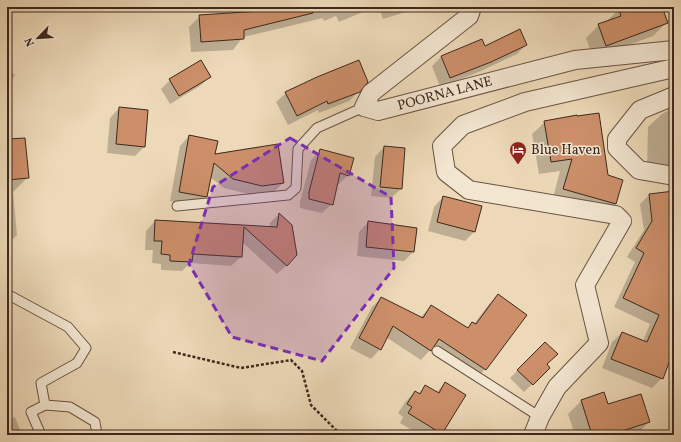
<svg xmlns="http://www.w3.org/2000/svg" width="681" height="442" font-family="Vollkorn,serif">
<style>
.shadow{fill:#0003}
.building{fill:#cc8f69;stroke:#3d281e}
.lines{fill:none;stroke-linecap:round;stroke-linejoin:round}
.lane-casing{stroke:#695444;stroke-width:11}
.street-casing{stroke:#695444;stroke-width:20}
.path{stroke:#3d281e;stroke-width:2.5;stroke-dasharray:3 2;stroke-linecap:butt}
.lane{stroke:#f3e6d1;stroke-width:9}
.street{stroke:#f3e6d1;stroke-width:18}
.marked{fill:#7b2cbf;fill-opacity:0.2;stroke:#7b2cbf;stroke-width:3;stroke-dasharray:8 5;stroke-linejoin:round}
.labels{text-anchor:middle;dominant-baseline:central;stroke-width:3;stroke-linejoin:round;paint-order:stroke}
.street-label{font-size:14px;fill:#3d281e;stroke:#f3e6d1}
.poi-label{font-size:14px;fill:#3d281e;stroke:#f3e6d1;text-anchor:start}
</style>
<rect width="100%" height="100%" fill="#edd9b8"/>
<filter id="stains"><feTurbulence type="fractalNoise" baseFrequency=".005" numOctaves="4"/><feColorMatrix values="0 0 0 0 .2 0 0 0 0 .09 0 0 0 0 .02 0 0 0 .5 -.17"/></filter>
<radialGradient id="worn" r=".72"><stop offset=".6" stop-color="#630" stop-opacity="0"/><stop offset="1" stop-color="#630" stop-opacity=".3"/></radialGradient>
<g class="shadow">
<polygon points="7,7 8,7 7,30"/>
<polygon points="248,7 375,7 339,22 336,16 324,21 323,18 243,37 233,50 191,52 189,27 200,16 248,13"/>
<polygon points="379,7 422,7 383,19"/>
<polygon points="624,7 671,7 663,14 666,23 653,36 593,58 586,38 599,25 606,22 619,9"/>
<polygon points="526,45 517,54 481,71 440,87 432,66 442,56 484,47"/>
<polygon points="7,69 15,75 7,86"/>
<polygon points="210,77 200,86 170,104 161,89 170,80"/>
<polygon points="359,91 349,101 319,113 318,110 288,125 276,102 286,93"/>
<polygon points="119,108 144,147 135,156 107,153 110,118"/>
<polygon points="669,110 674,110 674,170 647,170 648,127 662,114"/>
<polygon points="545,122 607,176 622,180 615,204 602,216 552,202 560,171 539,174 532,134"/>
<polygon points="189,136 214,155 283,183 274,192 252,195 224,188 210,177 206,196 197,206 170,201 180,146"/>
<polygon points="7,140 28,177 13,192 17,235 7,245"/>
<polygon points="384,147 401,189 391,198 371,196 375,157"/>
<polygon points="320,151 348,175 339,184 337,184 332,204 322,213 300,208 300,202 311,160"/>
<polygon points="674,192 674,347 662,378 652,388 602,368 612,342 622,333 643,341 650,324 614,307 635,262 627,257 644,230 640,204 649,195"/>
<polygon points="443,197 474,232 465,241 428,231 434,207"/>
<polygon points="279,214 291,226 287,265 277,274 242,242 241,257 231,266 190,263 182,271 161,270 161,264 152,263 153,250 145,250 146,231 155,221 269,227 270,223"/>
<polygon points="368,222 416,229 413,252 404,261 357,256 359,232"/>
<polygon points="498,295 485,369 476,379 431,349 421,360 386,337 380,349 371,359 350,348 372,307 381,298 420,318 431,306 467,329 472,323 474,324 489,304"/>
<polygon points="545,343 546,365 549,368 524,392 510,378"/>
<polygon points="445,383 441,433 439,435 420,435 400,423 403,417 398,413 406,401 415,392 418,394 426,386 436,393"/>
<polygon points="603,393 607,406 649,422 636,435 575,435 568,414 581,401"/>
<polygon points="15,417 22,435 7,435 7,420"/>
</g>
<g class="building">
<polygon points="260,7 312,7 313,13 244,30 244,39 201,42 199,15 261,11"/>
<polygon points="618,7 662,7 668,23 606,46 598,24 621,16"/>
<polygon points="520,29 527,45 491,62 450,78 441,56 482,39 485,46"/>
<polygon points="201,60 211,77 179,96 169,79"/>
<polygon points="359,60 368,82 360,92 328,104 327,101 297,116 285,92 317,77"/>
<polygon points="119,107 148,110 145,147 116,144"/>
<polygon points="599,113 608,175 623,180 616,204 563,189 572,159 551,162 544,121 577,115 577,116"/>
<polygon points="189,135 218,141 215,154 278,144 284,183 262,186 233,179 214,163 207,197 179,192"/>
<polygon points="25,138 29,178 7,180 7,139"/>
<polygon points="384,146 405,148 402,189 380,187"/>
<polygon points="320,149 354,158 349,176 340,173 333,205 309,199 309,192"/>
<polygon points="674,191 674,349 663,379 611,359 622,332 647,342 659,315 623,298 644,253 636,248 652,221 649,194"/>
<polygon points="443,196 482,206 475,232 437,222"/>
<polygon points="279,213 292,225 297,255 287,266 244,227 242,257 193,254 192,262 170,261 170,255 161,254 162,241 154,241 155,220 277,227"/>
<polygon points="368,221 417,228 414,252 366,247"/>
<polygon points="498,294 527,315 486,370 439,339 431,351 393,326 381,350 359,338 381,297 423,318 431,305 468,328 472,322 476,324"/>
<polygon points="545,342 558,354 547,364 550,368 533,385 517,370"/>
<polygon points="445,382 466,395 442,434 408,413 412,407 407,404 415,391 420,394 425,385 439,393"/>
<polygon points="604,392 608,404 641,394 650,422 610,435 592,435 581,400"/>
</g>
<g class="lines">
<g class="lane-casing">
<g id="lane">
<polyline points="177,206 288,195 296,188 298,149 317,128 364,107"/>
<polyline points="7,294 68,327 86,348 77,363 41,383 45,405"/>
<polyline points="437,351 540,417"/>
<polyline points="41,435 31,412 45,405 70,407 95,422 97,435"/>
</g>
</g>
<g class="street-casing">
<g id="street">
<polyline points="472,7 469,16 371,93 364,107 378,111 575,60 674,50"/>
<polyline points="674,96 640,110 617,139 617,148 639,170 674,176"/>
<polyline points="533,435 540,417 557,387 599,343 585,285 622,221 616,215 469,190 446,172 442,146 463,125 525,102 674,68"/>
</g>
</g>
<polyline class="path" points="173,352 241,368 291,360 302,371 311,405 341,435"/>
<use href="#lane" class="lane"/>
<use href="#street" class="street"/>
</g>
<path class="marked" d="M290,138L391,197L394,268L322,361L232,337L189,264L213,187Z"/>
<defs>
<g id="hotel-pin" transform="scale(0.9)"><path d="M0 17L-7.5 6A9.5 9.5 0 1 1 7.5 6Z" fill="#8f2418" stroke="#f3e6d1"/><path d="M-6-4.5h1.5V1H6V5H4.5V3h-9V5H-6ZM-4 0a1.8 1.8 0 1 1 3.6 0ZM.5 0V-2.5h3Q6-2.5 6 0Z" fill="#fff"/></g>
</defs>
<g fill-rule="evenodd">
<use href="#hotel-pin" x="518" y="150"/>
</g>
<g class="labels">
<g class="street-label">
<text transform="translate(445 94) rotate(-15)">POORNA LANE</text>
</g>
<g class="poi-label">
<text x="531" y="150">Blue Haven</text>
</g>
</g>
<rect width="681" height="442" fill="none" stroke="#edd9b8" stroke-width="24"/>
<rect x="8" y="8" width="665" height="426" fill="none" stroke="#3d281e" stroke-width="2"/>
<rect x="12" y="12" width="657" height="418" fill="none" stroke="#3d281e"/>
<g transform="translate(38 38) rotate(245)" stroke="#f3e6d1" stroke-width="3" paint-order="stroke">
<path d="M0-3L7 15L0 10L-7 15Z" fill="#3d281e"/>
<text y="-6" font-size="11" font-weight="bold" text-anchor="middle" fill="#3d281e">N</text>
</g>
<rect width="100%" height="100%" filter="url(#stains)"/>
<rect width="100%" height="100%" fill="url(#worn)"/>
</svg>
